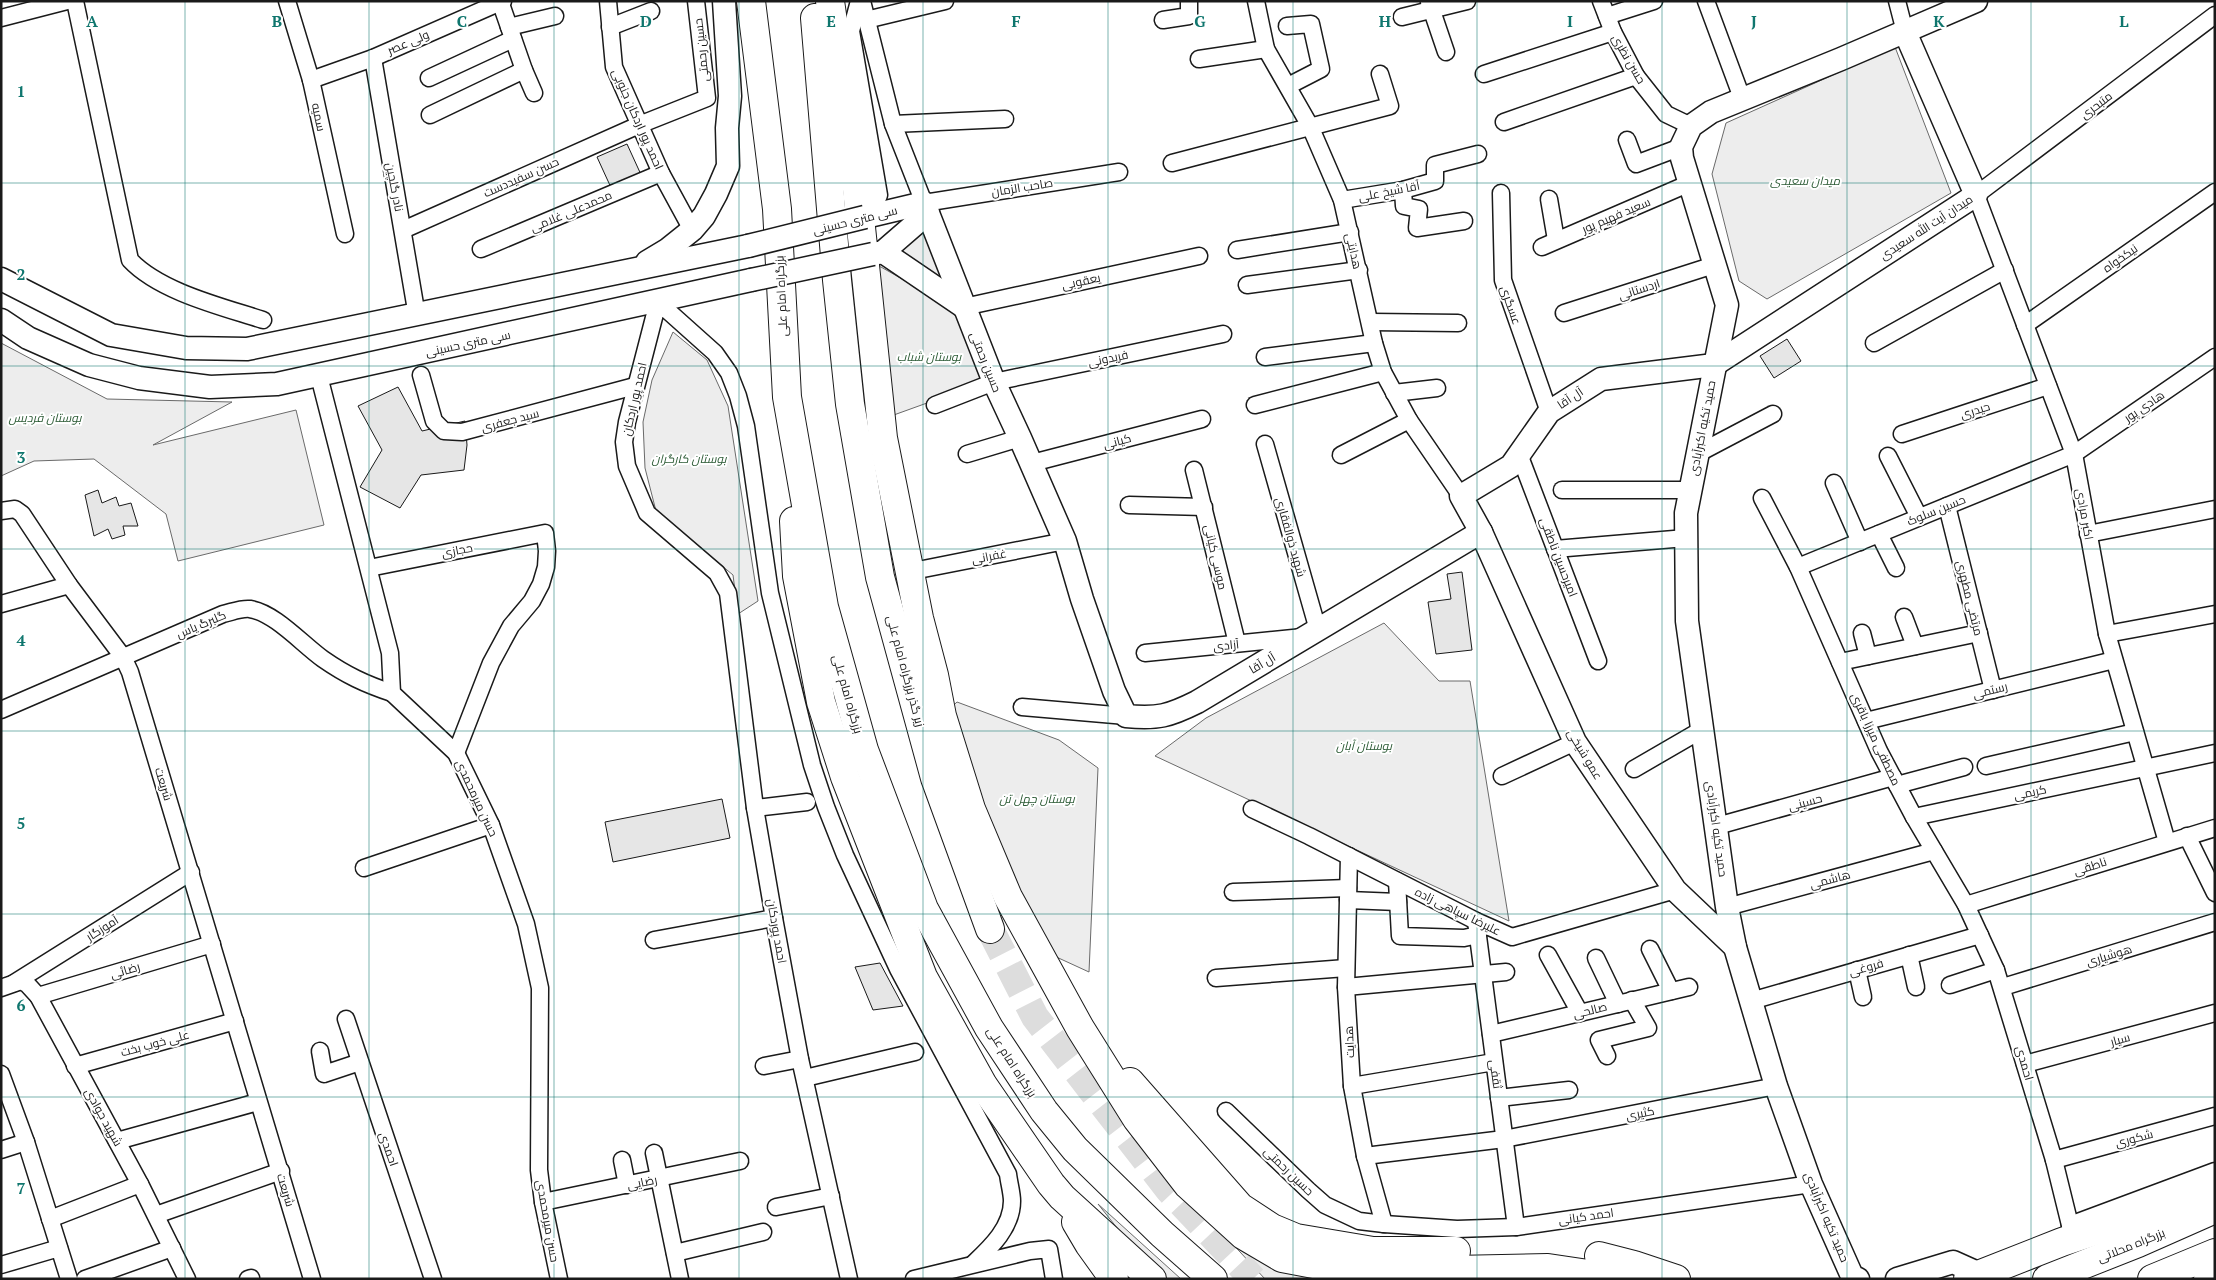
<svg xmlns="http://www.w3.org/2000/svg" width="2216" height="1280" font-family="'PT Serif',Cairo,serif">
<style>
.built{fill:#ededed;stroke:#6a6a6a}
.building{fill:#e6e6e6;stroke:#1a1a1a}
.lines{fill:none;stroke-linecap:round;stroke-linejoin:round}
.highway-tunnel{stroke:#ddd;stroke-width:28;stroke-dasharray:28 14;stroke-linecap:butt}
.street-casing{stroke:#1a1a1a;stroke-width:19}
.secondary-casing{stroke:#1a1a1a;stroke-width:25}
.highway-casing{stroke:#1a1a1a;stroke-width:30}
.street{stroke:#fff;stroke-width:16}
.secondary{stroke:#fff;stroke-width:22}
.highway{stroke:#fff;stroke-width:28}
.secondary-bridge-casing{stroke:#1a1a1a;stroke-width:25;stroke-linecap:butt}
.secondary-bridge{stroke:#fff;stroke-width:22}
.grid{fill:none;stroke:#0f766e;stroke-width:1;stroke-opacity:0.55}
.labels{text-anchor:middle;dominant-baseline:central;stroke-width:4;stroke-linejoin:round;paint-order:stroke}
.street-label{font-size:12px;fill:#1a1a1a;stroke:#fff}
.park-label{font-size:12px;font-style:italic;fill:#2b5a34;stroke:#fff}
.grid-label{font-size:16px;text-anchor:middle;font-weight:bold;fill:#0f766e;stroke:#fff;stroke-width:4;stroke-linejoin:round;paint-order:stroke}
</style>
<rect width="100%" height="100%" fill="#fff"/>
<g class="built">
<polygon points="1895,47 1951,193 1767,299 1739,281 1712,174 1726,123"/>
<polygon points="923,226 949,287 891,254"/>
<polygon points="873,265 881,267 955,309 988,381 891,416"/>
<polygon points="673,332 707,360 728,406 758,601 738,614 733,575 656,511 645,468 643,422 652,380"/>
<polygon points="1,343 107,399 232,402 153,445 296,410 324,525 178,561 166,514 94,459 34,461 1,476"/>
<polygon points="1384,623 1439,681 1470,681 1509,921 1155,756 1206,718"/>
<polygon points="957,702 1059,740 1098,768 1089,972 1052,955 996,858 941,717"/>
<polygon points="1098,1204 1181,1279 1163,1279 1145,1263"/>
<polygon points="1216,1226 1564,1279 1265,1279"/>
</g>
<g class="building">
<polygon points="627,144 643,179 613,192 597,157"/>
<polygon points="1787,339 1801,361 1774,378 1760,356"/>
<polygon points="398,387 422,431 465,421 467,445 464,470 421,475 400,508 360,487 382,450 358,406"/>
<polygon points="98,490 102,503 116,497 119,506 131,503 138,526 123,526 125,535 112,539 108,529 94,536 85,495"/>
<polygon points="1462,572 1472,650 1436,654 1428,602 1451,599 1447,574"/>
<polygon points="722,799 730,838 613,862 605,822"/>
<polygon points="880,963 903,1006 873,1010 855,967"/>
</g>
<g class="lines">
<polyline class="highway-tunnel" points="990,929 1035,1017 1169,1190 1253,1279"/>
<g class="street-casing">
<g id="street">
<path d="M75,1L130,260C160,292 223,307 263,320"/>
<polyline points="287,1 311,80 345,234"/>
<polyline points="500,1 524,70 534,93"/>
<polyline points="608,1 614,67 661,173 692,230"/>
<polyline points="859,1 851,31 879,195 870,216"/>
<polyline points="862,1 893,124 924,203 1119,172"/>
<polyline points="1256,1 1266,49 1310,126 1342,200 1374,343 1383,372 1409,420 1461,496"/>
<polyline points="1601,1 1613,32 1636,76 1666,114 1691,126"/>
<polyline points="1706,1 1742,98"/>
<polyline points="1897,1 1905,32"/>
<polyline points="1429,2 1446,52"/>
<polyline points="1607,16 1654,1"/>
<polyline points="1402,17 1467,1"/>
<polyline points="1,18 67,1"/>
<polyline points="866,20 945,1"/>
<polyline points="1163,20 1189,16 1189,1"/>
<polyline points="1287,26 1311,24 1321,69 1288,86"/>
<polyline points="509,27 555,16"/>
<polyline points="610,27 651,11"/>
<polyline points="373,58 417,316"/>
<polyline points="1199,59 1266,49"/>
<polyline points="1484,74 1613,32"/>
<polyline points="429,78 513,39"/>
<polyline points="311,80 373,58 503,1"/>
<polyline points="430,115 524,70"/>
<polyline points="1504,122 1636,76"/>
<polyline points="893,124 1005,119"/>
<polyline points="1627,140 1636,164 1681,147"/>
<polyline points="1172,163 1390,106 1380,74"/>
<polyline points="1403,190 1404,206 1419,209 1417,228 1464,221"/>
<polyline points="1501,193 1503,280 1549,412"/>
<polyline points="1549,199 1556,240"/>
<polyline points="1342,200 1403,190 1435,181 1435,165 1478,154"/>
<polyline points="403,230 639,125 707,98 696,1"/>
<polyline points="1542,247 1690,183"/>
<polyline points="481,249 661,173"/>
<polyline points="1237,250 1350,232"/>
<polyline points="1247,285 1359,270"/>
<polyline points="964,307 1199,256"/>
<polyline points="1564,313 1714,265"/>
<polyline points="1371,322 1458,323"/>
<polyline points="2025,325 2215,192"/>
<polyline points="1874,343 2005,270"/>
<polyline points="1265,357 1374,343"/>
<polyline points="421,375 434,421 444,431 462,432 635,386"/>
<polyline points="319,376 390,653 392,693 456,753 491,825 526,924 540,988 539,1170 543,1202 559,1279"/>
<polyline points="1394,393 1437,388"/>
<polyline points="935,405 994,382 1223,334"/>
<polyline points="1255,405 1383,372"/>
<polyline points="1902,434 2048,386"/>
<polyline points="1265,444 1318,630"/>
<polyline points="967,454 1020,438"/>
<polyline points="1519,454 1598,661"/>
<polyline points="1697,454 1773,414"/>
<polyline points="1341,455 1409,420"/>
<polyline points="1888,456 1919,517"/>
<polyline points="1032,463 1202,419"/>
<polyline points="1194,470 1237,643"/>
<polyline points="1834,483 1860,542"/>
<polyline points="1562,490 1690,490"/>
<polyline points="1762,498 1798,567 1879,751 1914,817 1966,905 1996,970 2054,1160 2070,1225"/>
<polyline points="1129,505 1204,507"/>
<polyline points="1947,506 1993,690"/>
<polyline points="1,511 15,509 22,514 69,585 123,657 130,672 312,1279"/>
<polyline points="1879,534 1896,568"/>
<polyline points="2088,534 2215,509"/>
<polyline points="1555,549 1686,538"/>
<polyline points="1798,567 2074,454 2215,357"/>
<polyline points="369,568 545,533 547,551 546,567 541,584 532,601 511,626 491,663 456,753"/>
<polyline points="913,571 1065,541"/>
<polyline points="1,604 69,585"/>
<polyline points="1904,617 1915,646"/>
<polyline points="1862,633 1868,656"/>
<polyline points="2107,634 2215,614"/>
<polyline points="1145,653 1303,637"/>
<polyline points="1840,662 1979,633"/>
<polyline points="1022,707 1126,716"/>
<path d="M1,710L223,614C232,612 241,608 250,609C275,613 302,644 323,659C346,675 365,684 392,693"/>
<polyline points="1866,721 2114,660"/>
<polyline points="1986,766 2135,732"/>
<polyline points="1634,769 1703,729"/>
<polyline points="1502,776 1575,742"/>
<polyline points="1897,785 1964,767"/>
<polyline points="755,808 807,802"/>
<polyline points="1252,809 1309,836 1476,921 1512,937 1675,890"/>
<polyline points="1914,817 2215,753"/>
<polyline points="1717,826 1893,777"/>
<polyline points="2187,836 2215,893"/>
<polyline points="2167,842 2107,634 2074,454 1976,195 2215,15"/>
<polyline points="1349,856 1346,987 1352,1086 1365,1156 1384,1224"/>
<polyline points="364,868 491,825"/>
<polyline points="1397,881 1400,936 1464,938 1478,935"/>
<polyline points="1233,892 1348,888"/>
<polyline points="1348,900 1398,902"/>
<polyline points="1966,905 2215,828"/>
<polyline points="1727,907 1934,851"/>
<polyline points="1476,921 1516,1227"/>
<polyline points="654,940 774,918"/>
<polyline points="1650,949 1671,991"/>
<polyline points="1548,955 1580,1013"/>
<polyline points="1909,955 1916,987"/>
<polyline points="1596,958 1618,1004"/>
<polyline points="1857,970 1863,997"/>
<polyline points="1216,978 1346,968"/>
<polyline points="14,983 191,872"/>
<polyline points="1950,985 1996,970"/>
<polyline points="1346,987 1506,972"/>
<polyline points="2003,987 2215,922"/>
<polyline points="1,988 21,981 27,984 38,996 140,1184 187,1279"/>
<polyline points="38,996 212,944"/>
<polyline points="1751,1001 1980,935"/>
<polyline points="346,1019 433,1279"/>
<polyline points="1491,1034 1689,987"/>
<polyline points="320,1051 324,1074 360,1062"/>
<polyline points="1607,1056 1599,1040 1648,1028 1632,1000"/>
<polyline points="2025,1064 2215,1013"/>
<polyline points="75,1066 235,1021"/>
<polyline points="764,1066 800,1059"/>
<polyline points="1,1074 26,1142 69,1279"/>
<polyline points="805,1078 915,1052"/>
<polyline points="1352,1086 1494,1062"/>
<polyline points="1499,1098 1569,1090"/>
<polyline points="1226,1111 1308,1190 1325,1205 1359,1221 1384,1224 1457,1229 1516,1227 1811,1184"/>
<polyline points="117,1141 258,1102"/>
<polyline points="1,1150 26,1142"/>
<polyline points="654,1153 680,1279"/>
<polyline points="1365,1156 1504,1139 1776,1086"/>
<polyline points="622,1160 627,1185"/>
<polyline points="2054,1160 2215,1116"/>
<polyline points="543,1202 740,1161"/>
<polyline points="776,1207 831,1196"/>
<polyline points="156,1215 281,1171"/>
<polyline points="50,1219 140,1184"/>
<polyline points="2070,1225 2215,1171"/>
<polyline points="675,1253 763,1232"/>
<polyline points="1,1265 59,1248"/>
<polyline points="85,1279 172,1248"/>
<polyline points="248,1279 251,1278"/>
<path d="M849,1279L800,1059L774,918L755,808L728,593L717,573L647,513L627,466L624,442L627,422L658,302L715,353L729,373L738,396L746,426L770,593L812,765L826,807L845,855L898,969L1008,1174C1009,1183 1012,1193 1012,1201C1012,1227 991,1247 974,1263"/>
<polyline points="914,1279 1030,1251 1049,1249 1054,1279"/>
</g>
</g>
<g class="secondary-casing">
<g id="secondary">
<path d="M865,217L924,203L994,382L1020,438L1065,541L1082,599L1114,691L1126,716C1158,719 1169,716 1197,702L1481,532"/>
<polyline points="883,252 964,307"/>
<polyline points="873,254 883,252 928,213"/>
<polyline points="647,262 667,250 692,230 704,216 716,194 728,166 727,128 730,96 724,1"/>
<polyline points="1,279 111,335 186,348 247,349 748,246"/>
<polyline points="1,320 28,338 89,365 139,378 210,387 277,384 751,280"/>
<polyline points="1735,947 1675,890 1575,742 1481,532 1461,496 1511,466 1549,412 1601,379 1714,365 1976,195 1905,32"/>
<polyline points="1858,1279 1852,1276 1811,1184 1776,1086 1735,947 1727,907 1687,621 1686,513 1727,305 1682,158 1681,147 1691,126 1711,112 1841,59 1976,1"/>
<polyline points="1897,1279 1953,1262 1982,1275"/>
</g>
</g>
<g class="highway-casing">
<g id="highway">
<polyline points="751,1 777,209 787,397 824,607 864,750 924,909 989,1028 1044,1111 1075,1149 1162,1234 1213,1279"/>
<polyline points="830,1 857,189 883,438 919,618 934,675 942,716 971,809 1008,897 1080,1028 1137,1119 1188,1185 1243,1235 1282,1258 1340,1269 1405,1271 1548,1268 1622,1279"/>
<polyline points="815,18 837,280 850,404 880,577 935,778 990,929"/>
<polyline points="794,521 797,576 821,702 845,777 923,977 983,1085 1051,1184 1062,1197 1152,1279"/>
<polyline points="1130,1082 1240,1207 1272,1228 1296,1238 1373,1251 1456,1251"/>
<polyline points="1076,1222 1089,1244 1114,1279"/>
<polyline points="1599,1256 1634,1265 1676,1279"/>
<polyline points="1968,1279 2062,1242 2206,1194 2215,1192"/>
<polyline points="2047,1279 2138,1243 2215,1209"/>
<polyline points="2152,1279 2215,1253"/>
<polyline points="2208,1279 2215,1276"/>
</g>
</g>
<use href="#street" class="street"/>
<use href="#secondary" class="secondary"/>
<use href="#highway" class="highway"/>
<g class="secondary-bridge-casing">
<g id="secondary-bridge">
<polyline points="748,246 865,217"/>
<polyline points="751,280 873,254"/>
</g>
</g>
<use href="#secondary-bridge" class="secondary-bridge"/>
</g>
<path class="grid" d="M185,1V1279M369,1V1279M554,1V1279M739,1V1279M923,1V1279M1108,1V1279M1293,1V1279M1477,1V1279M1662,1V1279M1847,1V1279M2031,1V1279M1,183H2215M1,366H2215M1,549H2215M1,731H2215M1,914H2215M1,1097H2215"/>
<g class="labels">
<g class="street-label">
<text transform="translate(408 42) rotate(-23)">ولی عصر</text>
<text transform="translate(701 50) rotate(-96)">حسین رحمتی</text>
<text transform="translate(1629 59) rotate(60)">حسن نظری</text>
<text transform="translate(2096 105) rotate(-37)">متبحری</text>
<text transform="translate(319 117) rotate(78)">سمیه</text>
<text transform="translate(638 119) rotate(66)">احمد پور اردکان جنوبی</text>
<text transform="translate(521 177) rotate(-24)">حسن سفیددست</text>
<text transform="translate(395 187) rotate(79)">نادر گلچین</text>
<text transform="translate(1022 187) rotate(-9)">صاحب الزمان</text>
<text transform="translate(1389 191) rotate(-11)">آقا شیخ علی</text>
<text transform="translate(571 211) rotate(-23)">محمدعلی غلامی</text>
<text transform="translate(1616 215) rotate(-23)">سعید فهیم پور</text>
<text transform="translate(855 220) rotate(-14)">سی متری حسینی</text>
<text transform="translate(1926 227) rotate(-33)">میدان آیت الله سعیدی</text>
<text transform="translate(1354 251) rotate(77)">هدایتی</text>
<text transform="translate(2120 258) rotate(-35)">نیکخواه</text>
<text transform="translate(1081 281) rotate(-12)">یعقوبی</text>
<text transform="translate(1639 289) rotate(-18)">اردستانی</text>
<text transform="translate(781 296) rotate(-93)">بزرگراه امام علی</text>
<text transform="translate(1511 305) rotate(71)">عسگری</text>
<text transform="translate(468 343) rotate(-12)">سی متری حسینی</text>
<text transform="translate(1108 358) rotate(-12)">فریدونی</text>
<text transform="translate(986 362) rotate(68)">حسین رحمتی</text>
<text transform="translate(1570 398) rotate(-33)">آل آقا</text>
<text transform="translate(634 399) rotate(-77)">احمد پور اردکان</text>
<text transform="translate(2144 406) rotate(-34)">هادی پور</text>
<text transform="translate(1975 410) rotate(-18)">حیدری</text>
<text transform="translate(510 420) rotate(-15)">سید جعفری</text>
<text transform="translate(1702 428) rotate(-79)">حمید تکیه اکبرآبادی</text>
<text transform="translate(1117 441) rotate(-15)">کیانی</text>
<text transform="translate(1936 510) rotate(-22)">حسین سلوک</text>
<text transform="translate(2085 514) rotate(80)">اکبر مرادی</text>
<text transform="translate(1291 537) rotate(74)">شهید ذوالفقاری</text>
<text transform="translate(457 550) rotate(-11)">حجازی</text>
<text transform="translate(989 556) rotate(-11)">غفرانی</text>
<text transform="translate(1216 557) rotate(77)">موسی کیانی</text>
<text transform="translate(1559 557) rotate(69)">امیرحسین ناطقی</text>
<text transform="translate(1970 598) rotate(76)">مرتضی مطهری</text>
<text transform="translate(201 624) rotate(-23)">گلبرگ یاس</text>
<text transform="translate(1226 645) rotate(-6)">آزادی</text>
<text transform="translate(1262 663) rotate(-31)">آل آقا</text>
<text transform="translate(906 671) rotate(75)">زیر گذر بزرگراه امام علی</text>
<text transform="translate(1990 690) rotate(-14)">رستمی</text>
<text transform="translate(848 694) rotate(74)">بزرگراه امام علی</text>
<text transform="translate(1876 739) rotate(65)">مصطفی میرزا باقری</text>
<text transform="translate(1585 754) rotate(59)">عمو شیخی</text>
<text transform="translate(164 784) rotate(73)">شریعت</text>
<text transform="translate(2030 792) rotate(-12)">کریمی</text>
<text transform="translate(477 798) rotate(65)">حسن میرمحمدی</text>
<text transform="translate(1805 802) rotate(-15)">حسینی</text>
<text transform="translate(1717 829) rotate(82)">حمید تکیه اکبرآبادی</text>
<text transform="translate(2090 866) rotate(-18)">ناطقی</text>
<text transform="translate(1830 879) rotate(-15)">هاشمی</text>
<text transform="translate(1458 911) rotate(26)">علیرضا سپاهی زاده</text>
<text transform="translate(102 928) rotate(-32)">آموزگار</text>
<text transform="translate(777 931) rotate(80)">احمد پوردکان</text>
<text transform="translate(2109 955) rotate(-17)">هوشیاری</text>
<text transform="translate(1866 967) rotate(-16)">فروغی</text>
<text transform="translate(125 970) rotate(-17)">رضائی</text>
<text transform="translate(1590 1010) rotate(-14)">صالحی</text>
<text transform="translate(2120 1039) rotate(-15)">سیار</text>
<text transform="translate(1349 1042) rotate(-93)">هدایت</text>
<text transform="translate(155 1043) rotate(-15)">علی خوب بخت</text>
<text transform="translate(1012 1062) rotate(57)">بزرگراه امام علی</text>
<text transform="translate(2025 1063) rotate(74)">احمدی</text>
<text transform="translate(1496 1074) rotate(82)">ثقفی</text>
<text transform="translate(1640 1113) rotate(-11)">کثیری</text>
<text transform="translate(104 1117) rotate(61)">شهید جوادی</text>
<text transform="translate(2134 1138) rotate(-15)">شکوری</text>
<text transform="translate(389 1149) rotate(71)">احمدی</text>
<text transform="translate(1289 1171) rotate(44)">حسین رحمتی</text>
<text transform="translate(642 1182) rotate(-12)">رضایی</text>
<text transform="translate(286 1190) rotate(73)">شریعت</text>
<text transform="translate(1586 1216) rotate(-8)">احمد کیانی</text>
<text transform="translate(1827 1217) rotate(67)">حمید تکیه اکبرآبادی</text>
<text transform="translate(548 1221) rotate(80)">حسن میرمحمدی</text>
<text transform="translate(2131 1245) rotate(-22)">بزرگراه محلاتی</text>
</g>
<g class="park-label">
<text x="1805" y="180">میدان سعیدی</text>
<text x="929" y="356">بوستان شباب</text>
<text x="45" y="417">بوستان فردیس</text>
<text x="689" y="458">بوستان کارگران</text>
<text x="1364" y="745">بوستان آبان</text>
<text x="1037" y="798">بوستان چهل تن</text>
</g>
</g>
<g class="grid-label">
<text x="92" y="27">A</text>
<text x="277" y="27">B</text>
<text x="462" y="27">C</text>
<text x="646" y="27">D</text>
<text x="831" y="27">E</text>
<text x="1016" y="27">F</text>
<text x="1200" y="27">G</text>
<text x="1385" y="27">H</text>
<text x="1570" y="27">I</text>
<text x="1754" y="27">J</text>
<text x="1939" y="27">K</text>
<text x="2124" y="27">L</text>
<text x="21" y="97">1</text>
<text x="21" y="280">2</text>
<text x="21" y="463">3</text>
<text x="21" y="646">4</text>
<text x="21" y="829">5</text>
<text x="21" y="1011">6</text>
<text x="21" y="1194">7</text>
</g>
<rect width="2216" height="1280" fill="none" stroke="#1a1a1a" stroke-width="5"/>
</svg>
